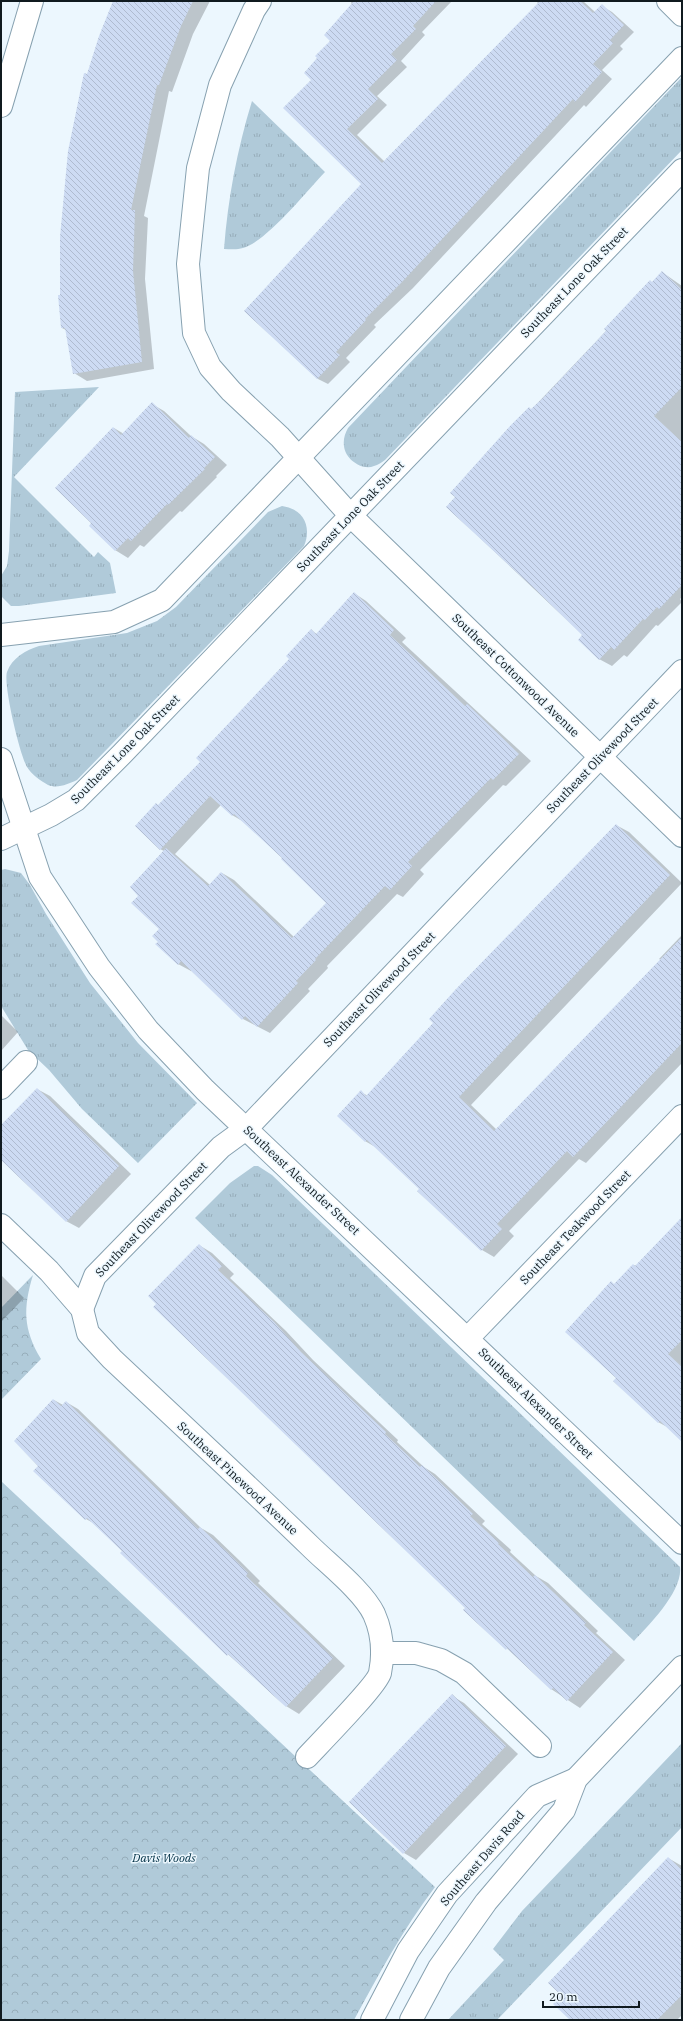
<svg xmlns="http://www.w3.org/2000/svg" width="683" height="2021" font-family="'IBM Plex Serif',serif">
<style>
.grass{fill:url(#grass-tufts)}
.forest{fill:url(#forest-crowns)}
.shadow{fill:#0003;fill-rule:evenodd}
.building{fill:url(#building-back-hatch)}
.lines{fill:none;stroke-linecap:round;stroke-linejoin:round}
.street-casing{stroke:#87a1b0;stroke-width:24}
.secondary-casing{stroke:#87a1b0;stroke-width:24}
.street{stroke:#fff;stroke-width:22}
.secondary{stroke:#fff;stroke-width:22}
.labels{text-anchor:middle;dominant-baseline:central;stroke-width:3;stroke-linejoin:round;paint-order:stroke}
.street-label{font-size:12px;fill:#101a1f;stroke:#ecf7fe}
.park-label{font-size:12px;font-style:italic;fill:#003045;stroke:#ecf7fe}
</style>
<defs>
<pattern id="grass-tufts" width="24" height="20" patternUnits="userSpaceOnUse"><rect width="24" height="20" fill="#b0cad9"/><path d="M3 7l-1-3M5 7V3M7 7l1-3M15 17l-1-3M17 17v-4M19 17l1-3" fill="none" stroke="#96adba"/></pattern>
<pattern id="forest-crowns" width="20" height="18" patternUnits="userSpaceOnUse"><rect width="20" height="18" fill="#b0cad9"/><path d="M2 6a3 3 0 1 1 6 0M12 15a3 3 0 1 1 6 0" fill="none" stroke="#96adba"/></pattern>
<pattern id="building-back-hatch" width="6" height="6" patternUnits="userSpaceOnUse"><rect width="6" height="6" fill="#cddbf3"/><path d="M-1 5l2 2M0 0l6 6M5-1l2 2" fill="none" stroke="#afbbd0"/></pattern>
</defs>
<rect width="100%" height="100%" fill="#ecf7fe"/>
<g class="grass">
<path d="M682,77V150L385,460C382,462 378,465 374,466C362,471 345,459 344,446C343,439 345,434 348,428Z"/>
<path d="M252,101L325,172C307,191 266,242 243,248C237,250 230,249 224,249C228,198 237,150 252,101Z"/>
<polygon points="99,387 14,477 94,557 98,552 110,563 116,593 19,606 11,606 1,596 1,576 7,566 9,551 15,392"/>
<path d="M282,506C304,509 312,527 304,546L77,780C68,784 58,789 48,785C41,781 31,774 27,767C20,755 3,685 7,672C12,658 26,650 39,646L127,633L157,621L176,607L268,512Z"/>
<polygon points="5,869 21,873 30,885 46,914 90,983 138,1043 197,1103 138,1163 82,1109 49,1070 28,1050 1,1006 1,870"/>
<path d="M254,1166H258L272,1175L680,1567C683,1591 649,1625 634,1641L195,1218L230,1183Z"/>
<polygon points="682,1743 682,1827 497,2020 448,2020 504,1960 493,1949 522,1911"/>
</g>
<g class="forest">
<path d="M33,1275C23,1308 23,1329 41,1359L1,1400V1308Z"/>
<path d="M1,1481L435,1887C403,1929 379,1974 354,2020H1Z"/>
</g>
<g class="shadow">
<polygon points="114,1 210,1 193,34 172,92 169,91 144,216 148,218 145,279 154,369 87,381 74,373 66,330 62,328 61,296 88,75"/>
<polygon points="352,1 452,1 422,32 425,35 401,61 407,67 377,96 387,105 357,135 385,162 539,4 536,1 583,1 595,12 602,6 612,12 634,32 620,46 623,49 602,70 612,79 586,107 584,105 413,288 374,325 376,327 346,358 350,362 328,384 318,379 245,311 363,184 312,80 331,41 352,4 351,3"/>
<polygon points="662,272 682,286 682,597 680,599 682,602 658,626 656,625 627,657 624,655 612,666 599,659 583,635 447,507 531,410"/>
<polygon points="152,404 164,411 191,436 204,444 227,465 216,476 217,477 182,512 180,511 144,547 140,545 128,558 115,550 93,523 114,428 124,434"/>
<path d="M354,593L366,601L406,638L402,642L531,761L506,786L503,785L420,870L424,874L403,897L397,894L327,966L328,968L308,989L310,991L270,1033L243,1019L192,970L191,971L178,964L159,942L160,929L140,895L164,851L160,849L159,806L202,761L290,659L311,631L317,634ZM221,805L232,815L244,822L283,858L327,903L294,937L234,880L222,873L210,885L175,854Z"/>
<polygon points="616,825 629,832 682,883 471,1105 497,1130 661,960 659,959 682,935 682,1063 586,1163 579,1159 509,1231 514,1236 494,1257 482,1250 421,1189 377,1148 365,1141 361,1092 368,1096"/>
<polygon points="1,1015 18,1032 1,1051"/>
<polygon points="37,1089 50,1096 131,1174 79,1228 66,1221 1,1158 1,1127"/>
<polygon points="682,1219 682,1441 669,1428 658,1422 617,1378 615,1285 634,1265 636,1266"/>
<polygon points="199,1245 212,1253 234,1274 230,1278 286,1331 313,1360 398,1440 397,1442 424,1467 435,1474 485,1521 482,1524 511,1550 510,1552 536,1576 548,1583 598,1631 596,1633 625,1660 580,1708 551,1689 465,1610 467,1608"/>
<polygon points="1,1275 24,1298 1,1322"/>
<polygon points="54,1400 63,1405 66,1402 78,1409 201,1528 213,1535 240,1561 260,1581 258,1583 345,1666 299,1714 286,1706 205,1634 95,1524 86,1519 39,1466"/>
<polygon points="452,1696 464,1703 518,1754 416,1860 404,1853"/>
<polygon points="668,1858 682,1866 682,2015 677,2020 572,2020"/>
</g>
<g class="building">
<polygon points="113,1 193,1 181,26 159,85 157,85 131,210 135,210 133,271 142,362 73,374 65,328 61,328 58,295 60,295 60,237 68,151 84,73 87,74 99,36"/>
<polygon points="354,1 436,1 413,26 416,29 391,54 397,60 368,89 378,99 347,129 382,163 540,1 580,1 593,13 602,4 624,25 610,40 613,43 593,64 602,72 575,102 573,99 402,282 365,319 366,320 336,352 340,355 317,379 244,311 361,184 283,108 311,80 304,73 317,58 315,56 330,41 324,35"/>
<polygon points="662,271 682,290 682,387 654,416 682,442 682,585 659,609 657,607 645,620 643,619 614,650 611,647 599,660 578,640 582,635 536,590 446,507 455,497 450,493 511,425 529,407 531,409 542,399 606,331 604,329 633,298 650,280 652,282"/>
<polygon points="152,402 189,438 191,435 215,457 204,468 205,469 168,505 167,504 131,541 128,538 115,551 89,526 91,523 55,488 113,427 121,435"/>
<polygon points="354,592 394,630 390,635 465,706 467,704 519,754 493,780 491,778 408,862 412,866 390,890 385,886 315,959 316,960 296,981 298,983 257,1027 245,1016 242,1020 181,961 178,965 155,944 158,942 152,936 159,929 131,903 138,896 130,887 166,848 208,886 221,872 292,938 326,903 281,859 282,858 234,814 232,816 210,796 160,850 135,826 156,803 158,805 200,762 196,758 289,659 286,656 311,629 316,634"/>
<polygon points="616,824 670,875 459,1097 494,1131 682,937 682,1043 573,1157 567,1151 497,1224 502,1229 481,1251 417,1191 419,1189 367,1140 365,1142 337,1116 361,1090 366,1096 433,1023 429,1019 456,989"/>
<polygon points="37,1088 119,1166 66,1222 1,1160 1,1125"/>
<polygon points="682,1217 682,1340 668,1354 682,1367 682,1442 660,1421 658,1423 613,1381 616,1378 565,1332 611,1281 614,1284 633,1264 635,1266"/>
<polygon points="199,1244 222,1266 218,1270 274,1322 301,1352 386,1432 385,1434 420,1467 422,1465 473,1514 470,1516 499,1543 498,1544 533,1577 535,1575 586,1623 584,1625 613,1652 567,1701 553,1688 551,1690 507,1648 506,1650 463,1610 465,1608 153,1307 156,1304 148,1296"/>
<polygon points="53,1399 61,1406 66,1401 198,1529 200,1527 227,1552 248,1573 246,1576 333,1658 286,1707 228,1654 227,1656 120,1553 122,1551 87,1518 85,1520 33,1471 38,1466 14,1441"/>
<polygon points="452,1694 506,1746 403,1854 349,1802"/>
<polygon points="668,1857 682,1870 682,1995 657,2020 570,2020 553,2004 561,1995 548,1983"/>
</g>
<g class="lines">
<g class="street-casing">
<g id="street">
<polyline points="260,1 254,10 220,85 198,168 188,264 194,333 210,367 231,391 280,437 350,515 682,836"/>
<polyline points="668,1 682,15"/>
<polyline points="1,106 32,1"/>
<polyline points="1,635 114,622 162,600 682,58"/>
<polyline points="1,759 40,877 99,967 148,1030 205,1090 682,1543"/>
<polyline points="1,839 51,815 76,800 122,754 682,170"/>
<polyline points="1,1088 26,1062"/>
<path d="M1,1225L49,1271L82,1309L88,1333L112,1359C178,1421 245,1483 310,1546C328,1564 363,1591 374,1614C382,1632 384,1653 380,1673C377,1685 320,1743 307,1757"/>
<polyline points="82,1309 95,1276 221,1147 247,1128 682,671"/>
<polyline points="468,1338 682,1116"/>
<polyline points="382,1653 416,1653 441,1660 464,1673 540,1746"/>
</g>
</g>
<g class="secondary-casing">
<g id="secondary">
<polyline points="372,2020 408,1951 447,1894 537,1796 576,1779"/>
<polyline points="411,2020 439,1968 486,1902 564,1810 576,1779 682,1667"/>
</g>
</g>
<use href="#street" class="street"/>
<use href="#secondary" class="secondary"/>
</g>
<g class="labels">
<g class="street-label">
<text transform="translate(574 282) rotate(-46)">Southeast Lone Oak Street</text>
<text transform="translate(350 516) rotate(-46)">Southeast Lone Oak Street</text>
<text transform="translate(516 675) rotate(44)">Southeast Cottonwood Avenue</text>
<text transform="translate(125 749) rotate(-45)">Southeast Lone Oak Street</text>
<text transform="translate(602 755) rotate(-46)">Southeast Olivewood Street</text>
<text transform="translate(379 989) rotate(-46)">Southeast Olivewood Street</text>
<text transform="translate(302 1180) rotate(43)">Southeast Alexander Street</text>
<text transform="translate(151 1219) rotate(-46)">Southeast Olivewood Street</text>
<text transform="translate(575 1227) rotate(-46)">Southeast Teakwood Street</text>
<text transform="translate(536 1403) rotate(44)">Southeast Alexander Street</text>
<text transform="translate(238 1478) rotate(43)">Southeast Pinewood Avenue</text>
<text transform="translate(482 1858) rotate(-49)">Southeast Davis Road</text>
</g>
<g class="park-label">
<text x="164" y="1857">Davis Woods</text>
</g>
</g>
<rect width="683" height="2021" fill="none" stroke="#101a1f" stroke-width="4"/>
<path d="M543 2001v6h96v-6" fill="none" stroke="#101a1f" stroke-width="2"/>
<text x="549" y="2001" font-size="12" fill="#101a1f" stroke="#ecf7fe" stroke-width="3" paint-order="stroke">20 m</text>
</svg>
